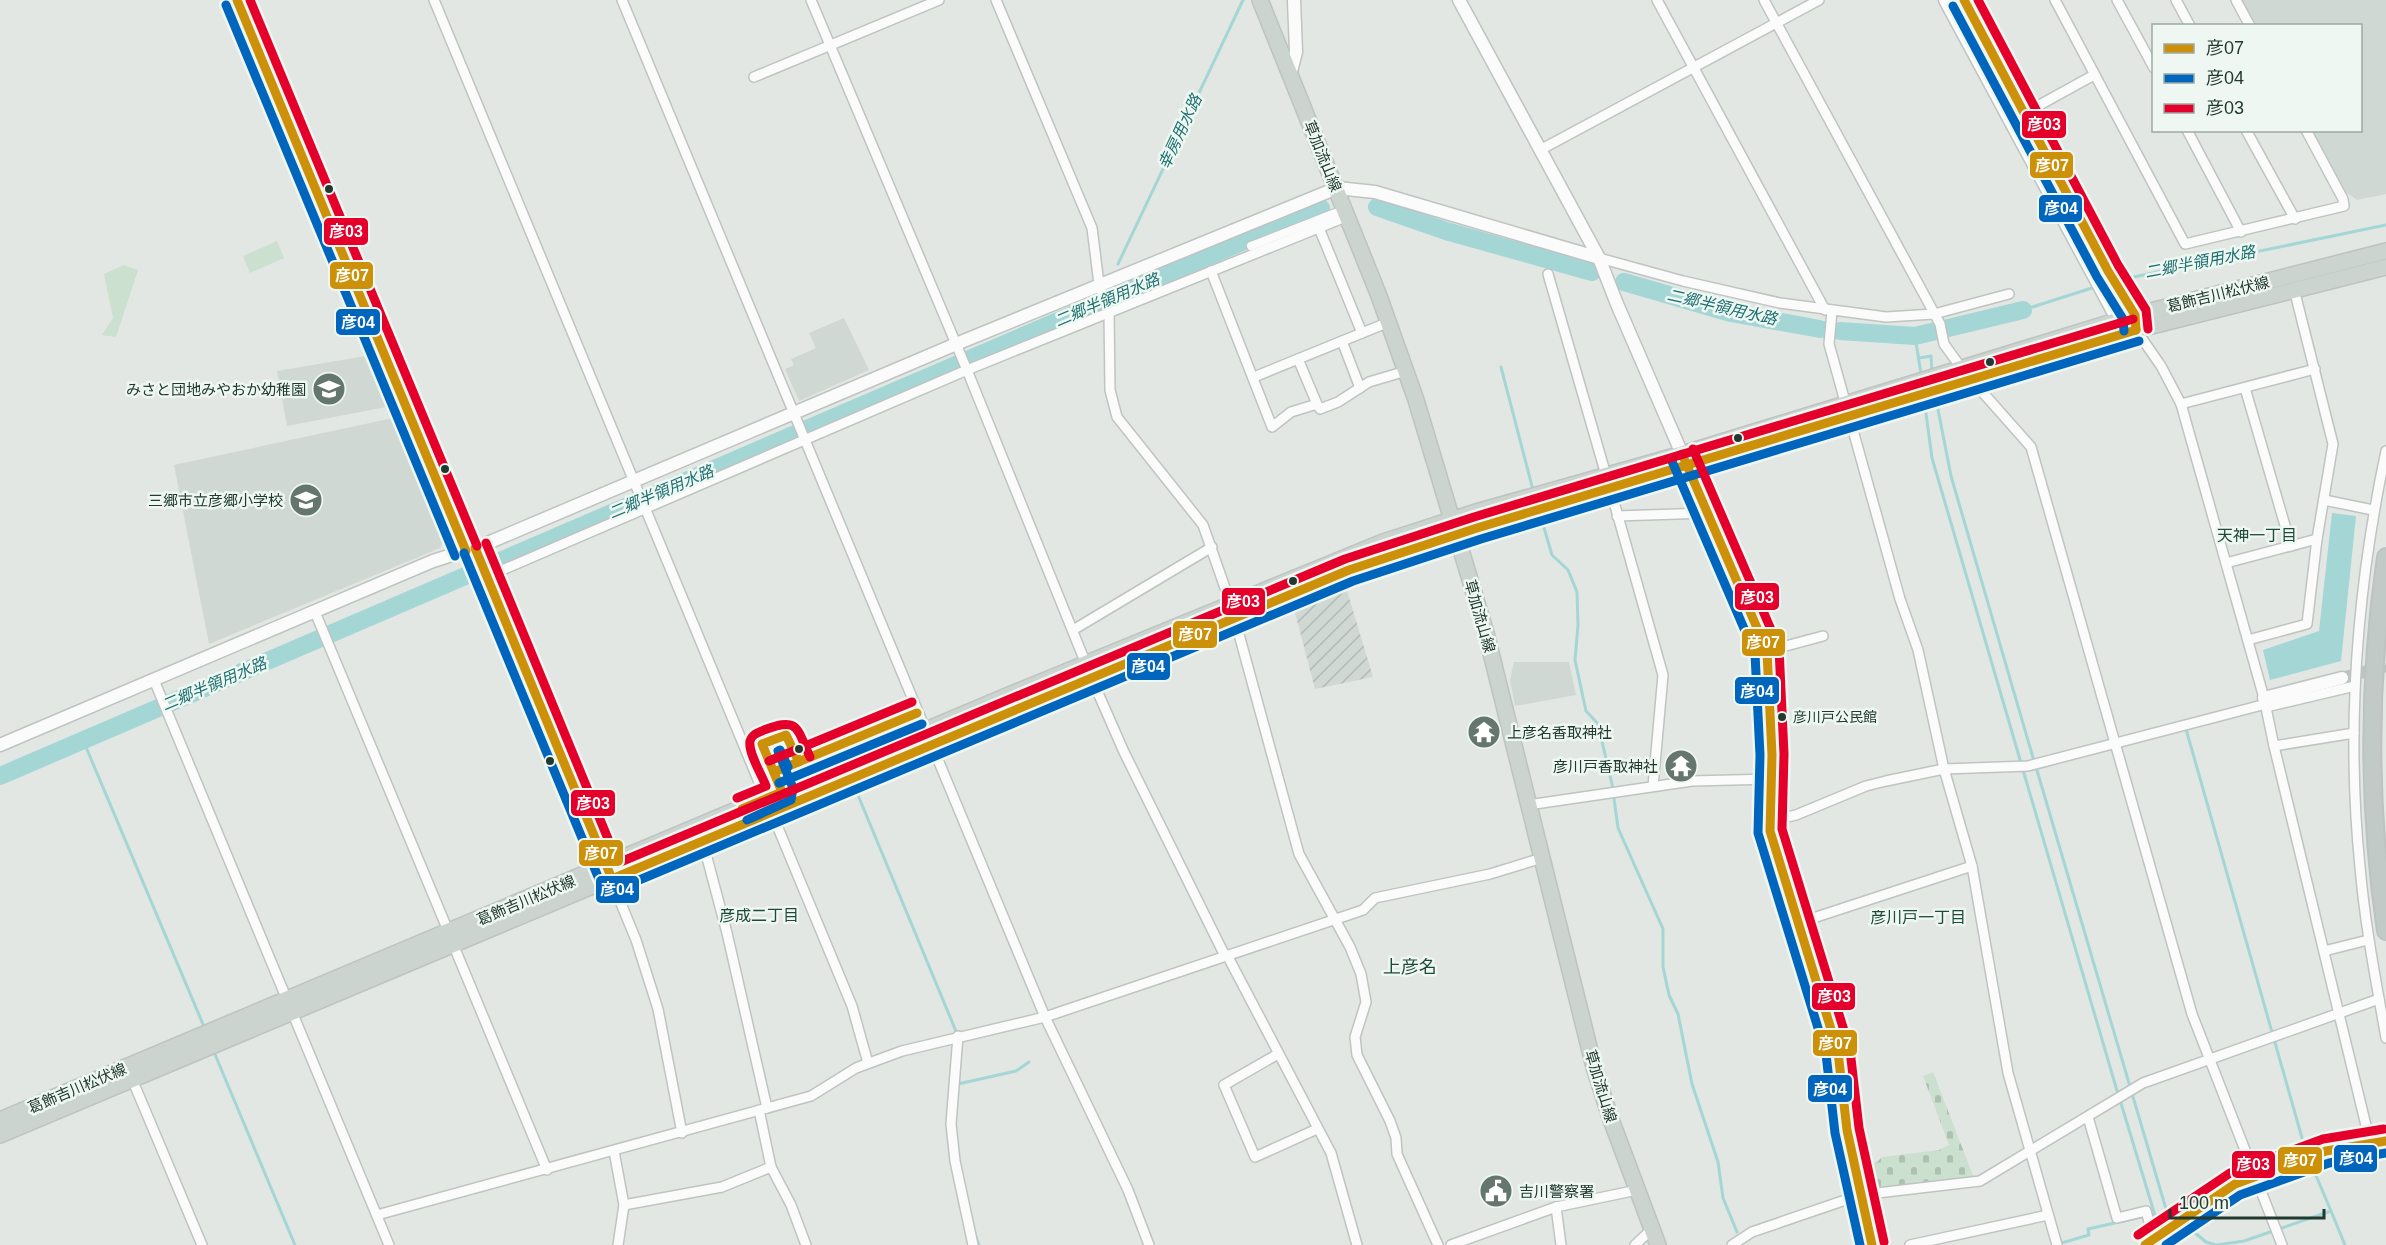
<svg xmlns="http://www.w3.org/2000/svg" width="2386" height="1245" font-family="Arial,'Noto Sans JP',sans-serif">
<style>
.built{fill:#cfd8d3}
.industrial{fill:url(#industrial-furrows)}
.cemetery{fill:url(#cemetery-stones)}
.park{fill:#cbe0ce}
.water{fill:#a3d6d5}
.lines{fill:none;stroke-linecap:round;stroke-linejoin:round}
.stream{stroke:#a3d6d5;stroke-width:3}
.river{stroke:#a3d6d5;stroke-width:18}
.tertiary-tunnel{stroke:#bbc4c0;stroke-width:12;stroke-dasharray:12 6;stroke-linecap:butt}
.pedestrian-casing{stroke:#bfc4c1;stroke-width:10}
.minor-casing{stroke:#bfc4c1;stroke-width:12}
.tertiary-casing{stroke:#bfc4c1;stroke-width:15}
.primary-casing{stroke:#bcc3c0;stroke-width:18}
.trunk-casing{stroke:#bcc3c0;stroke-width:20}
.pedestrian{stroke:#fbfbfb;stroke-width:8}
.minor{stroke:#fbfbfb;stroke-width:9}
.tertiary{stroke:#fbfbfb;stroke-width:12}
.primary{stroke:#ccd4d0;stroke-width:15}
.trunk{stroke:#c2cac7;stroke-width:16}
.bus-1-casing{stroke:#eff7f2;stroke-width:14}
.bus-2-casing{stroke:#eff7f2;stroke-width:14}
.bus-3-casing{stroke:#eff7f2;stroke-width:14}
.bus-1{stroke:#cc9009;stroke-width:9}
.bus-2{stroke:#0065bd;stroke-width:9}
.bus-3{stroke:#e4002b;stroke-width:9}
.bus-dot{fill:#21392f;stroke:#eff7f2;stroke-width:2}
.labels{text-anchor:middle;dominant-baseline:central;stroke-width:5;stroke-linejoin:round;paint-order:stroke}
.bus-label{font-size:14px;fill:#21392f;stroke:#eff7f2;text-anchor:start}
.street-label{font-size:15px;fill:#21392f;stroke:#eff7f2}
.poi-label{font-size:15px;fill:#21392f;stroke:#eff7f2;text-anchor:end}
.water-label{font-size:16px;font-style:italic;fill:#1e7172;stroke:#eff7f2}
.neighbourhood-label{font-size:16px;fill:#1e4a38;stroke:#eff7f2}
.quarter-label{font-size:18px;fill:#1e4a38;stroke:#eff7f2}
.line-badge{stroke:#eff7f2;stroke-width:2}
.badge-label{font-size:16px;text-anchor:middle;font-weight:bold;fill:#fff}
</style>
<defs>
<pattern id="industrial-furrows" width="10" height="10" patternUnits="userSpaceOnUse" patternTransform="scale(1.5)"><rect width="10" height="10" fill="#cfd8d3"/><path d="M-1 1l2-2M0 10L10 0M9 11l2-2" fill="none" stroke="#b1bab5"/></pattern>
<pattern id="cemetery-stones" width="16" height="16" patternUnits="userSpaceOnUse" patternTransform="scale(1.5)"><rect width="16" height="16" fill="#cbe0ce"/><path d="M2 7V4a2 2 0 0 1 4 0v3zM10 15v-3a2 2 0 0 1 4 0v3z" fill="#aec1b1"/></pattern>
</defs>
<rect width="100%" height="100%" fill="#e2e7e4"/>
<g class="built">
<polygon points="2242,0 2386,0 2386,194 2357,200 2344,191 2312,131 2360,130 2360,26 2256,25"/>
<polygon points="844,318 869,370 799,401 785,369 794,365 791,359 816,348 809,333"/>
<polygon points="366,356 386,407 287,426 277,371"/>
<polygon points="398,417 446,536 440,548 209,644 174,465"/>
<polygon points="1514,662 1569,662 1576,695 1515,706 1510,680"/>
</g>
<polygon class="industrial" points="1345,584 1373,677 1315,689 1293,605"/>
<polygon class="cemetery" points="1933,1072 1974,1178 1870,1190 1866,1187 1862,1165 1877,1162 1882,1157 1939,1150 1949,1145 1923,1076"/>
<g class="park">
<polygon points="277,241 284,258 250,273 243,256"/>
<polygon points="124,265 138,270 116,337 102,335 113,318 104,274"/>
</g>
<polygon class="water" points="2332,513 2356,516 2341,661 2270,680 2263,650 2319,631"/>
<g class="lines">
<g class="stream">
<polyline points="1118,264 1243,0"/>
<polyline points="2119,280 2386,225"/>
<polyline points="2023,310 2095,287"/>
<polyline points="1915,336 1921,374"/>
<polyline points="1919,358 1931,356 1932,373"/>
<polyline points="1501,367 1533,490"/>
<polyline points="1935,394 1951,476 2034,761"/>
<polyline points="1924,399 1932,458 2021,763"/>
<polyline points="1540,514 1552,555 1568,570 1577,592 1578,625 1575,660 1586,711 1598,724 1612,784 1618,828 1663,929 1663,967 1669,995 1678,1014 1692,1084 1718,1162 1723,1198 1737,1232"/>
<polyline points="2186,729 2306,1152 2331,1211"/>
<polyline points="83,740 205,1029"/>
<polyline points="2036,767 2166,1209 2206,1242 2216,1245"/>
<polyline points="2023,770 2118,1094"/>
<polyline points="855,788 958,1036"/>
<polyline points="214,1052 295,1245"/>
<polyline points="958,1084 1016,1071 1029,1062"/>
<polyline points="2120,1100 2164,1245"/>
<polyline points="976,1237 979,1245"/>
<polyline points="2058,1244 2089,1235 2088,1229 2155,1214"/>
<polyline points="2217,1245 2244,1241 2331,1211 2345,1245"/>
</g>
<g class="river">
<polyline points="1377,207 1446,231 1592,272"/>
<polyline points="1624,282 1731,313 1820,329"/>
<polyline points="1840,331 1915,336 2023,310"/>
<polyline points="0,776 1321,208"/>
</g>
<polyline class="tertiary-tunnel" points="2342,678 2386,666"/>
<g class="pedestrian-casing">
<polyline id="pedestrian" points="1251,246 1335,213"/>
</g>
<g class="minor-casing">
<g id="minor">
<polyline points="434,0 766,799"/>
<polyline points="622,0 1045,1017 1128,1190 1149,1245"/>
<polyline points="811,0 967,370 1086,664"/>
<polyline points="996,0 1092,228 1099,284 1109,312 1110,390 1117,417 1203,525 1231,605"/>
<polyline points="1657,0 1825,310"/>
<polyline points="1764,0 1940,324 1944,344 1962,369 2031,447 2192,1014 2282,1245"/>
<polyline points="2055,0 2185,244 2344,206 2343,199 2306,130"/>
<polyline points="2117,0 2154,68"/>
<polyline points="2176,0 2190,26"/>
<polyline points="2236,0 2250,26"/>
<polyline points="754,77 939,0"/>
<polyline points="2025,113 2094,75"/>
<polyline points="2187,130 2241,232"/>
<polyline points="2246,130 2295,219"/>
<polyline points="1540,150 1819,0"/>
<polyline points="1319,228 1362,333"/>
<polyline points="1599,258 1683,281 1780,303 1886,317 1934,314 2009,294"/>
<polyline points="1211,271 1272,427 1291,412 1317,404 1320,409 1338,402 1369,382 1406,371"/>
<polyline points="1548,274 1606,475"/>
<polyline points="1832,311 1829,344 1900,599 1918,650 1944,769 1972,866 2008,1073 2057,1245"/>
<polyline points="2136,330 2161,366 2181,404 2264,698 2274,746 2370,1142"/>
<polyline points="1342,341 1360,388"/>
<polyline points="1298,359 1317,404"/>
<polyline points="1254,377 1389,322"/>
<polyline points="2245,388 2291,546"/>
<polyline points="2181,404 2315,369"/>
<path d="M2386,451C2357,587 2346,728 2360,867C2365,925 2376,981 2386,1038"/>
<polyline points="1610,488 1663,675 1653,786"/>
<polyline points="2324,500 2373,510"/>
<polyline points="1617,516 1707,513"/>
<polyline points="475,548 636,940 658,1009 682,1133"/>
<polyline points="1728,560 1767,651 1772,755 1770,831 1838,1052 1847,1130 1872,1245"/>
<polyline points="2226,563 2317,539 2333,444 2294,289"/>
<polyline points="486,577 967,370 1348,216"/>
<polyline points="315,612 449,933"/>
<polyline points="1234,616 1299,854 1350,947 1361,974 1366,1002 1355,1037 1357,1055 1390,1121 1396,1138 1397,1154 1438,1245"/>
<polyline points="1073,630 1212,547"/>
<polyline points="2248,640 2307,624 2317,539"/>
<polyline points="1767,651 1823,636"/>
<polyline points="1091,677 1124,752 1225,956"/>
<polyline points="154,680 389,1245"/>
<polyline points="2266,707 2355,686"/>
<polyline points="2274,746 2354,733"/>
<polyline points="1528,805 1692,781 1772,779"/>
<polyline points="771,811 852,1006 868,1063"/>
<polyline points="1770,821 1796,815 1866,786 1886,781 1944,769 2028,766 2266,704"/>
<polyline points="702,839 727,933 767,1108"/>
<polyline points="1798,923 1972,866"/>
<polyline points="453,944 547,1170"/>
<polyline points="2324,951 2368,940"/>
<polyline points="1227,955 1331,1153 1357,1245"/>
<polyline points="958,1036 951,1124 955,1161 973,1245"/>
<polyline points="1278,1054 1224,1085 1255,1157 1317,1129"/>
<polyline points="132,1079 202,1245"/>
<polyline points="759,1110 771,1167 791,1205 806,1245"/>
<polyline points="2088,1117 2117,1218 2146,1211 2154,1239"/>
<polyline points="614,1151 624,1205 618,1245"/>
<polyline points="624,1205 722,1187 771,1167"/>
<polyline points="1556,1207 1561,1245"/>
<polyline points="377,1215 811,1096 856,1068 902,1051 1045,1017 1363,910 1375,898 1490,874 1542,858"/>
<polyline points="1451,1245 1556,1207 1637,1190"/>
<polyline points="1635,1245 1652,1229"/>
<polyline points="1732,1245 1752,1232 1860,1195 1980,1181 2143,1083 2379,999"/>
<polyline points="1910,1245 2048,1215"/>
<polyline points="2145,1245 2235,1184 2326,1151 2386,1141"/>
</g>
</g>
<g class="tertiary-casing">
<g id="tertiary">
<polyline points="237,0 466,551"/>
<polyline points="1459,0 1599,258 1617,304 1728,560"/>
<polyline points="1945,0 2118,321 2125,324"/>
<polyline points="1964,0 2108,271 2135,315 2135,321"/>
<polyline points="1290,75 1296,52 1294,0"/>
<polyline points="2264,698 2342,678"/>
<polyline points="0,745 433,561 483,545 961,342 1337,188 1375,192 1599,258"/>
</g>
</g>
<g class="primary-casing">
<g id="primary">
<polyline points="1260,0 1379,296 1416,400 1486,633 1594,1067 1610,1117 1658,1245"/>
<polyline points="0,1120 1009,695 1383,542 1476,512 1682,454 2135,315 2386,251"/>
<polyline points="0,1135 1311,584 1477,528 2136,330 2386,267"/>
</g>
</g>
<g class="trunk-casing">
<path id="trunk" d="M2386,557C2368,680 2368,808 2386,931"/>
</g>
<use href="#pedestrian" class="pedestrian"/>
<use href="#minor" class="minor"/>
<use href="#tertiary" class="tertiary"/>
<use href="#primary" class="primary"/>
<use href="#trunk" class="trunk"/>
<g class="bus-1-casing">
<g id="bus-1">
<polyline points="237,0 466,551"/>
<polyline points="1964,0 2108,271 2135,315 2136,330"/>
<polyline points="1682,454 1767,651 1772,755 1770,831 1838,1052 1847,1130 1872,1245"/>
<polyline points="475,548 612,879 1349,570 1477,528 2136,330"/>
<polyline points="774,772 917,713"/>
<polyline points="742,809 782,792 762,744 786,735 799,762"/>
<polyline points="2145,1245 2235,1184 2326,1151 2386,1141"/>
</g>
</g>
<g class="bus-2-casing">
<g id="bus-2">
<polyline points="226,5 455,556"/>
<polyline points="1953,6 2097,277 2123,319 2124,331"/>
<polyline points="1671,459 1755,654 1760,755 1758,833 1826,1054 1835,1133 1860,1245"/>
<polyline points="464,553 601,884 606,890 613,891 1353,581 1481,539 2139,341"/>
<polyline points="779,783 922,724"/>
<polyline points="747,820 791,800 793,788 778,751 780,750 788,767"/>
<polyline points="2166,1245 2240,1195 2329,1163 2386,1153"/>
</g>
</g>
<g class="bus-3-casing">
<g id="bus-3">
<polyline points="250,0 477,546"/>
<polyline points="1978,0 2118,265 2146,310 2148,329"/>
<polyline points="1693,449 1779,648 1784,754 1782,829 1850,1050 1859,1128 1884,1242"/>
<polyline points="486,543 618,863 1345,559 1474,517 2133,319"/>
<polyline points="769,761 912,702"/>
<path d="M737,798L766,786C762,775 748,753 750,741C752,734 758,733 764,730C799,717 796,727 810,757"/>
<polyline points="2138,1235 2230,1173 2323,1139 2384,1129"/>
</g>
</g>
<use href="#bus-1" class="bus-1"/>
<use href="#bus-2" class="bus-2"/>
<use href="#bus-3" class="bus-3"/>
</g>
<defs>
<g id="school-disc" transform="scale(1.725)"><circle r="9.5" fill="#65766e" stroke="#eff7f2"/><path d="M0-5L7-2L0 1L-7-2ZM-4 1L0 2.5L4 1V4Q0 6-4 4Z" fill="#fff"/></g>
<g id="temple-disc" transform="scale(1.725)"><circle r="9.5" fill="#65766e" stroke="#eff7f2"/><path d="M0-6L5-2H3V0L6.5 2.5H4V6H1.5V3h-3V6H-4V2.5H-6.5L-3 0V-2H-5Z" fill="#fff"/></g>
<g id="civic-disc" transform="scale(1.725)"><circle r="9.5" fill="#65766e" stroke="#eff7f2"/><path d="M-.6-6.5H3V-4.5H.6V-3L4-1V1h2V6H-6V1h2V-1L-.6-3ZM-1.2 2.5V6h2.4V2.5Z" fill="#fff"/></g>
</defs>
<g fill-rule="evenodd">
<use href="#school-disc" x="329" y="389"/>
<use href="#school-disc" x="306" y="500"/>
<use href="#temple-disc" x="1484" y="732"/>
<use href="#temple-disc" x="1681" y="766"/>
<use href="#civic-disc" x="1496" y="1191"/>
</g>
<g class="bus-dot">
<circle cx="329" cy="189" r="5"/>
<circle cx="1990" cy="362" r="5"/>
<circle cx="1738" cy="438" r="5"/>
<circle cx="445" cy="469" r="5"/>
<circle cx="1293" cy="581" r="5"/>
<circle cx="1782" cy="717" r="5"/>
<circle cx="799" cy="749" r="5"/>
<circle cx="550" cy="761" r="5"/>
</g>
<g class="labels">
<g class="bus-label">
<text x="1793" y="717">彦川戸公民館</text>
</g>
<g class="street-label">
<text transform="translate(1323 156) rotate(68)">草加流山線</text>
<text transform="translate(2218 294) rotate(-14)">葛飾吉川松伏線</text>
<text transform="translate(1480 616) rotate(74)">草加流山線</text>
<text transform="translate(526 900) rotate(-23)">葛飾吉川松伏線</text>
<text transform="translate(1601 1086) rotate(73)">草加流山線</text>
<text transform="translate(77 1088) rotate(-23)">葛飾吉川松伏線</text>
</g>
<g class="poi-label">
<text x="306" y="389">みさと団地みやおか幼稚園</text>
<text x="283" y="500">三郷市立彦郷小学校</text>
<text x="1507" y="732" text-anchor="start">上彦名香取神社</text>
<text x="1658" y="766">彦川戸香取神社</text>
<text x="1519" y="1191" text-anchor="start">吉川警察署</text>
</g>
<g class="water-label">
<text transform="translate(1180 132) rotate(-65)">幸房用水路</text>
<text transform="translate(2200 262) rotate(-11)">二郷半領用水路</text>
<text transform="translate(1107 300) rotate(-23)">二郷半領用水路</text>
<text transform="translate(1722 307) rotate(13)">二郷半領用水路</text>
<text transform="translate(661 492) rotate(-23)">二郷半領用水路</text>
<text transform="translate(214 684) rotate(-23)">二郷半領用水路</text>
</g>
<g class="neighbourhood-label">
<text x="2257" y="535">天神一丁目</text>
<text x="759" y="915">彦成二丁目</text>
<text x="1918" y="917">彦川戸一丁目</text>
</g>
<g class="quarter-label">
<text x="1410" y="967">上彦名</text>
</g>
</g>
<g class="line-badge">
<rect x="2021" y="110" width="46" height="29" rx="6" fill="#e4002b"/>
<rect x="2029" y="151" width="45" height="28" rx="6" fill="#cc9009"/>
<rect x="2038" y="194" width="45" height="29" rx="6" fill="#0065bd"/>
<rect x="323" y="217" width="46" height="29" rx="6" fill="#e4002b"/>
<rect x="329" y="261" width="45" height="29" rx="6" fill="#cc9009"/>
<rect x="335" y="308" width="46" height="28" rx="6" fill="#0065bd"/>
<rect x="1734" y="582" width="46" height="29" rx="6" fill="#e4002b"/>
<rect x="1221" y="587" width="45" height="29" rx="6" fill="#e4002b"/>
<rect x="1172" y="620" width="46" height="29" rx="6" fill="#cc9009"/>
<rect x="1741" y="628" width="45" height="29" rx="6" fill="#cc9009"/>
<rect x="1126" y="652" width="45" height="29" rx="6" fill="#0065bd"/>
<rect x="1734" y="676" width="46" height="29" rx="6" fill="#0065bd"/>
<rect x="570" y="789" width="46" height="28" rx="6" fill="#e4002b"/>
<rect x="578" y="839" width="46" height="28" rx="6" fill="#cc9009"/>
<rect x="595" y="875" width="45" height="29" rx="6" fill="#0065bd"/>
<rect x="1811" y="982" width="45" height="29" rx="6" fill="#e4002b"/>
<rect x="1812" y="1029" width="46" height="28" rx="6" fill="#cc9009"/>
<rect x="1807" y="1074" width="46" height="29" rx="6" fill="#0065bd"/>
<rect x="2333" y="1144" width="45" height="29" rx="6" fill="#0065bd"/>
<rect x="2277" y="1146" width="46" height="29" rx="6" fill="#cc9009"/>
<rect x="2231" y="1150" width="45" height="29" rx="6" fill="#e4002b"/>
</g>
<g class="badge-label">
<text x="2044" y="130">彦03</text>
<text x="2052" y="171">彦07</text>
<text x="2061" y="214">彦04</text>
<text x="346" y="237">彦03</text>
<text x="352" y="281">彦07</text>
<text x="358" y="328">彦04</text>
<text x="1757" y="603">彦03</text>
<text x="1243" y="607">彦03</text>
<text x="1195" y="640">彦07</text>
<text x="1763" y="648">彦07</text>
<text x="1148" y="672">彦04</text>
<text x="1757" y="697">彦04</text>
<text x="593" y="809">彦03</text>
<text x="601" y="859">彦07</text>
<text x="617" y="895">彦04</text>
<text x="1834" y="1002">彦03</text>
<text x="1835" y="1049">彦07</text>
<text x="1830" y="1095">彦04</text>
<text x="2356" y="1164">彦04</text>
<text x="2300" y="1166">彦07</text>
<text x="2253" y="1170">彦03</text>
</g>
<rect x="2152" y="24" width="210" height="108" fill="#eff7f2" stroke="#9daba4" stroke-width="1.5"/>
<rect x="2164" y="44" width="30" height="9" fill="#cc9009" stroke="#9daba4" stroke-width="1.5"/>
<text x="2206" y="54" font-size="18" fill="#21392f">彦07</text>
<rect x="2164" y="74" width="30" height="9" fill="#0065bd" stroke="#9daba4" stroke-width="1.5"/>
<text x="2206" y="84" font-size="18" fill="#21392f">彦04</text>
<rect x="2164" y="104" width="30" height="9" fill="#e4002b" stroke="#9daba4" stroke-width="1.5"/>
<text x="2206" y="114" font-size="18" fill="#21392f">彦03</text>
<path d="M2170 1209v9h154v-9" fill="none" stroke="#21392f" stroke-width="3"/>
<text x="2179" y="1209" font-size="18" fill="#21392f" stroke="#eff7f2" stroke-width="4.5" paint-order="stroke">100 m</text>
</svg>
